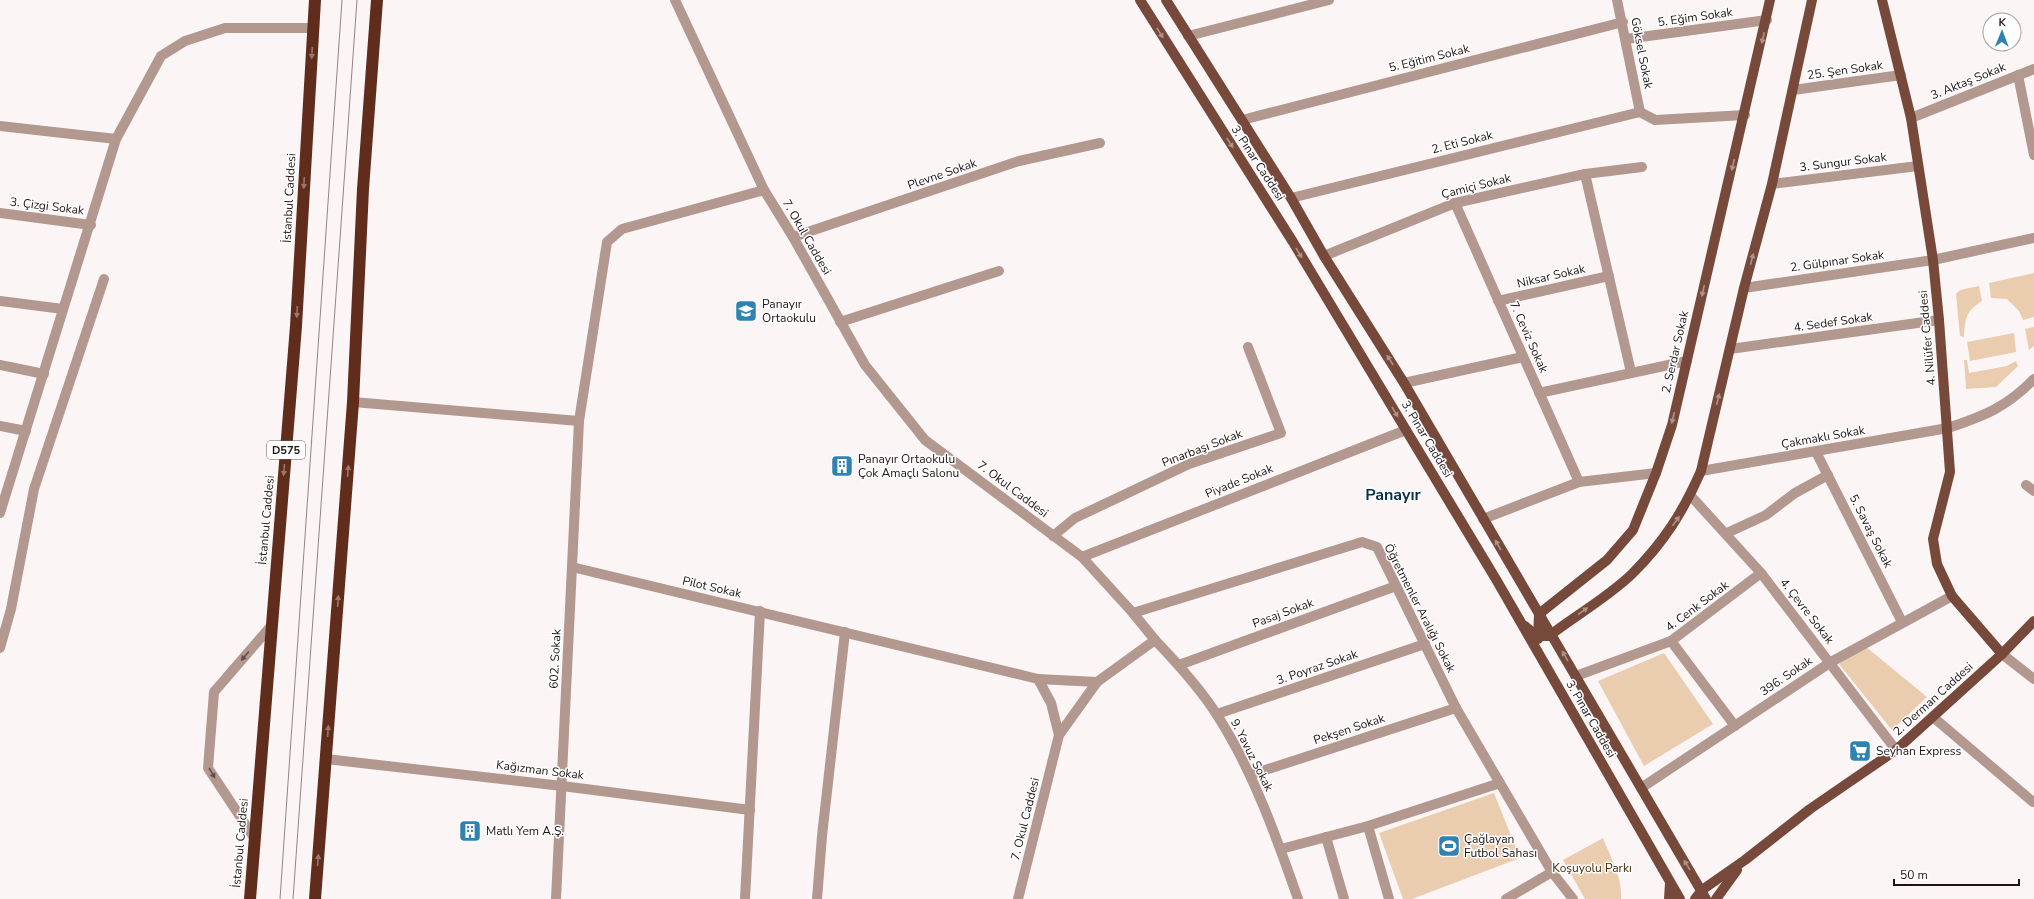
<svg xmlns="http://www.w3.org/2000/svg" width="2034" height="899" font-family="'Nunito Sans',sans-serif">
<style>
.green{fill:#eaccaf}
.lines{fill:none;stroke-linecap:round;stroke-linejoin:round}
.minor{stroke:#b3988f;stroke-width:10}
.major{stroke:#76493b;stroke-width:10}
.highway{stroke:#602d1d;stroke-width:12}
.tram{stroke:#8e8687;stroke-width:1}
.oneway{fill:#ad9289}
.oneway2{fill:#98766c}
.oneway3{fill:#624f4c}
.labels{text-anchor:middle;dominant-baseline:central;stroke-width:3;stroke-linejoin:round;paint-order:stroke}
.shield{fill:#fff;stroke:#625a5b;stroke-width:1}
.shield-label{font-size:11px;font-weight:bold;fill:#1f1415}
.street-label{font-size:12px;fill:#1f1415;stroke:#fff}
.poi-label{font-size:12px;fill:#1f1415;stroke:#fff;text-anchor:start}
.park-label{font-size:12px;fill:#482a07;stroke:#fff}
.district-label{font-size:16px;font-weight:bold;fill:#073147;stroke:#fff}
</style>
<rect width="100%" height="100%" fill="#fcf5f6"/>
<g class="green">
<polygon points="2034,273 2034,317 2023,320 2019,311 2007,299 1991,298 1989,283"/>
<path d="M1979,286L1982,301C1966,311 1965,318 1964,337L1960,336L1956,294L1960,290Z"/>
<polygon points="2034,327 2034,346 2029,350 2025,329"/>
<polygon points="2014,333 2016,352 1970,361 1967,342"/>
<polygon points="1964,360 1967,360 1969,373 2007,366 2016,361 2018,366 1996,387 1966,389"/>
<polygon points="1865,646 1927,697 1892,730 1839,664"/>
<polygon points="1664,653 1713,724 1644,766 1598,681"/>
<polygon points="1494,793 1520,858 1412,899 1403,899 1379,833"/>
<path d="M1603,838C1610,856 1623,879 1621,899H1585L1563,860Z"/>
</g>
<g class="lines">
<g class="minor">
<polyline points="675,0 764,190 793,237 865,365 925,440 1082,557 1133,613 1155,640 1097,682 1059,735 1018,899"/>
<polyline points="1617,0 1640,112"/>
<polyline points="1188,36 1329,0"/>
<polyline points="1626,39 1767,20"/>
<polyline points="2018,75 2034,155"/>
<polyline points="1793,90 1901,75"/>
<polyline points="1640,112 1655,120 1745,115"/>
<polyline points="1911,118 2034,69"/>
<polyline points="1242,120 1623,22"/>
<polyline points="0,126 116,139"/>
<polyline points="1585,174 1631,372"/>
<polyline points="1772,184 1918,166"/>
<polyline points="1291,198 1640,112"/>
<polyline points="1455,203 1579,482"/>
<polyline points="0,213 91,225"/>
<polyline points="793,237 1019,161 1100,143"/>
<polyline points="1324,256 1455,203 1585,174 1642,167"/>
<polyline points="1744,288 1933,260 2034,238"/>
<polyline points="0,301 63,309"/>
<polyline points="1498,301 1609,276"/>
<polyline points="840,322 999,271"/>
<polyline points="1730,349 1939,320"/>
<polyline points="0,365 44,374"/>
<polyline points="1404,383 1523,357"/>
<polyline points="1539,393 1687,361"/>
<polyline points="353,402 579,421"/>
<polyline points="0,426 26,431"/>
<polyline points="1816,452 1902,622"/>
<path d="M1701,471L1948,428C1984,416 2007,407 2034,379"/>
<polyline points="2026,485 2034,491"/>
<polyline points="1690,495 1761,573 1896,750"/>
<polyline points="0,513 116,139 161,56 185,41 225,28 313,28"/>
<polyline points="1483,519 1579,482 1656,473"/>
<polyline points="1727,533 1766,515 1795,493 1828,475"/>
<polyline points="1053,536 1075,518 1189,464 1281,433 1248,347"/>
<polyline points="1082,557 1406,430"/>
<polyline points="572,567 1038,679 1097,682"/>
<polyline points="1133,613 1362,542 1377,547 1456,708 1552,872 1573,899"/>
<path d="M1155,640C1177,663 1200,688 1217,715C1253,771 1276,836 1298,899"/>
<polyline points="1671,641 1735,726"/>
<polyline points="0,648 11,609 34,489 104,279"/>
<polyline points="2002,654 2034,679"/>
<polyline points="1179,665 1396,586"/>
<polyline points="1576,676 1671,641 1761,573"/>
<polyline points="1038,679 1051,703 1059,735"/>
<polyline points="1217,714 1425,644"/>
<polyline points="1933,717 2033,802"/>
<polyline points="326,759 562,786 750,810"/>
<polyline points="1250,775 1456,708"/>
<polyline points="1641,788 1831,662 1952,596"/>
<polyline points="1368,826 1389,899"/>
<polyline points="1326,837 1344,899"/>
<polyline points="255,839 208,768 214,692 271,626"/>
<polyline points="1281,849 1368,826 1500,783"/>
<polyline points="556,899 579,421 607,242 622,229 764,190"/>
<polyline points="745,899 760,611"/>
<polyline points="817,899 822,836 845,632"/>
<polyline points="1506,899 1552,872"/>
</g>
<g class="major">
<polyline points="1140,0 1293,242 1406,430 1497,581 1680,899"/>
<polyline points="1166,0 1291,198 1324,256 1404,383 1706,899"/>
<polyline points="1882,0 1911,118 1933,260 1939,320 1950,472 1933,539 1937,564 1952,596 2002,654"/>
<path d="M1525,626L1537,636H1549C1576,615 1607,598 1632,574C1664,542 1683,512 1701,471L1744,288L1772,184L1812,0"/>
<polyline points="1538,639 1539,614 1607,560 1633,530 1656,473 1672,425 1770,0"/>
<polyline points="1669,899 1670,883"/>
<polyline points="1695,899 1702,890 1745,860 1810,809 1896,750 2002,654 2034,621"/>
<polyline points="1716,899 1737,870"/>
</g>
<g class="highway">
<polyline points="250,899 296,326 315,0"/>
<polyline points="315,899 353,402 363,189 377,0"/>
</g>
<g class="tram">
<polyline points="280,899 342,0"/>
<polyline points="293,899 357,0"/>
</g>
</g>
<defs><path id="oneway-solid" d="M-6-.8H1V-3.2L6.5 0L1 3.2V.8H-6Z"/></defs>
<g class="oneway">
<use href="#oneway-solid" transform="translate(1160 33) rotate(58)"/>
<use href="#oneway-solid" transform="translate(1763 38) rotate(103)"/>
<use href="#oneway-solid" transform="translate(1230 143) rotate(57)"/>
<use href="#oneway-solid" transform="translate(1733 165) rotate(103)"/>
<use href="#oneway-solid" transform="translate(1299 253) rotate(59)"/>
<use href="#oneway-solid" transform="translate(1752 259) rotate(-75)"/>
<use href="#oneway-solid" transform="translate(1703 291) rotate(103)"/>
<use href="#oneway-solid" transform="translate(1390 360) rotate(-122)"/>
<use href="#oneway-solid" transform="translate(1718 399) rotate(-77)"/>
<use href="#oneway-solid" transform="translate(1395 412) rotate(59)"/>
<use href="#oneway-solid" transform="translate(1673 418) rotate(103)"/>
<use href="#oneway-solid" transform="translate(1676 521) rotate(-54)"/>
<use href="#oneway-solid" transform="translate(1498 545) rotate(-120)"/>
<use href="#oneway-solid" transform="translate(1583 611) rotate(-36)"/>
<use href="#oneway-solid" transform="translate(1565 656) rotate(-120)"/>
<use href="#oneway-solid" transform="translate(1687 865) rotate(-121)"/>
</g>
<g class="oneway2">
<use href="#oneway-solid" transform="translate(312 53) rotate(93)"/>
<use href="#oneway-solid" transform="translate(304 183) rotate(93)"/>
<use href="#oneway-solid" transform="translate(297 312) rotate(93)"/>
<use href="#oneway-solid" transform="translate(284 470) rotate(95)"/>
<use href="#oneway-solid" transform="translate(348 471) rotate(-86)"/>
<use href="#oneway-solid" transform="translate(338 601) rotate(-86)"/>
<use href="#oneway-solid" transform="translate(328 731) rotate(-86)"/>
<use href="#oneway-solid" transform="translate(318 860) rotate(-86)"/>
</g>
<g class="oneway3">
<use href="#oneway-solid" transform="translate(245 656) rotate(131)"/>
<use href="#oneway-solid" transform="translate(212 773) rotate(60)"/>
</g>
<defs>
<g id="school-square" transform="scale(1.15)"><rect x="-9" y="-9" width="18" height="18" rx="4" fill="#2f82b2" stroke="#fff"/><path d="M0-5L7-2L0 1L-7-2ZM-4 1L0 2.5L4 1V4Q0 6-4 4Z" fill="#fff"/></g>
<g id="building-square" transform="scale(1.15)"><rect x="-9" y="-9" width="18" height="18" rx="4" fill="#2f82b2" stroke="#fff"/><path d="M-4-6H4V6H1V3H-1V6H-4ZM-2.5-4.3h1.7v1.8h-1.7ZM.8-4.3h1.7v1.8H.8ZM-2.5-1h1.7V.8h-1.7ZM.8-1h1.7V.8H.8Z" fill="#fff"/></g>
<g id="supermarket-square" transform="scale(1.15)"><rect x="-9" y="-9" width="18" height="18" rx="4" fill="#2f82b2" stroke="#fff"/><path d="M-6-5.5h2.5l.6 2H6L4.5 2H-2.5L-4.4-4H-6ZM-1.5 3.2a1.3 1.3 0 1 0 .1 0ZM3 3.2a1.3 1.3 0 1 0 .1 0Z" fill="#fff"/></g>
<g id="stadium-square" transform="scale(1.15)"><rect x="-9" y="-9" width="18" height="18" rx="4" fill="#2f82b2" stroke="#fff"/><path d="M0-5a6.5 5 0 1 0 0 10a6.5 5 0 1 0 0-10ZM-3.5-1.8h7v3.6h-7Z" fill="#fff"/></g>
</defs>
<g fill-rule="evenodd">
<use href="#school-square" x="746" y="311"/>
<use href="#building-square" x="842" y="466"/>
<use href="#supermarket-square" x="1860" y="751"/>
<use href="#building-square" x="470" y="831"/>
<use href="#stadium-square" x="1449" y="846"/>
</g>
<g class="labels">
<rect class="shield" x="267" y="441" width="38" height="18" rx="3"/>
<g class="shield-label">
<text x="286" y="450">D575</text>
</g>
<g class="street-label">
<text transform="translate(1695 17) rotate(-8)">5. Eğim Sokak</text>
<text transform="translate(1642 53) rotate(79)">Göksel Sokak</text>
<text transform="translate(1429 58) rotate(-14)">5. Eğitim Sokak</text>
<text transform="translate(1845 70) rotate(-8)">25. Şen Sokak</text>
<text transform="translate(1968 81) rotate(-22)">3. Aktaş Sokak</text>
<text transform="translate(1462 142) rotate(-14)">2. Eti Sokak</text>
<text transform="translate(1843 162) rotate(-7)">3. Sungur Sokak</text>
<text transform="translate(1258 163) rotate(57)">3. Pınar Caddesi</text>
<text transform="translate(942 174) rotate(-19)">Plevne Sokak</text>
<text transform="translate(1476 186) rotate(-14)">Çamiçi Sokak</text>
<text transform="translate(289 198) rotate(-87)">İstanbul Caddesi</text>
<text transform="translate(47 206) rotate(7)">3. Çizgi Sokak</text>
<text transform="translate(807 237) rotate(60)">7. Okul Caddesi</text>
<text transform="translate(1837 261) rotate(-8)">2. Gülpınar Sokak</text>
<text transform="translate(1551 276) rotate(-13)">Niksar Sokak</text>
<text transform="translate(1833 322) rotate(-8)">4. Sedef Sokak</text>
<text transform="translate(1529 337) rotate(66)">7. Ceviz Sokak</text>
<text transform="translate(1927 338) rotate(-95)">4. Nilüfer Caddesi</text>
<text transform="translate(1675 352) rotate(-77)">2. Serdar Sokak</text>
<text transform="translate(1823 437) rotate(-10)">Çakmaklı Sokak</text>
<text transform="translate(1427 439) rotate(59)">3. Pınar Caddesi</text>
<text transform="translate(1202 448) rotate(-21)">Pınarbaşı Sokak</text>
<text transform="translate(1239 481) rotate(-22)">Piyade Sokak</text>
<text transform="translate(1013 489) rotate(37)">7. Okul Caddesi</text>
<text transform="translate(266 520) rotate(-85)">İstanbul Caddesi</text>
<text transform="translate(1871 531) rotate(63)">5. Savaş Sokak</text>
<text transform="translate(712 587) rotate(13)">Pilot Sokak</text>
<text transform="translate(1697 606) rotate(-37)">4. Cenk Sokak</text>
<text transform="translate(1420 608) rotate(63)">Öğretmenler Aralığı Sokak</text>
<text transform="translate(1807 611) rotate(52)">4. Çevre Sokak</text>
<text transform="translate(1283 613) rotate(-20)">Pasaj Sokak</text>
<text transform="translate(555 659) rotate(-87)">602. Sokak</text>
<text transform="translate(1317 667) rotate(-19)">3. Poyraz Sokak</text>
<text transform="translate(1786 676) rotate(-34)">396. Sokak</text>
<text transform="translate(1933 699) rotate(-42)">2. Derman Caddesi</text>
<text transform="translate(1591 719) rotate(60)">3. Pınar Caddesi</text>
<text transform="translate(1349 729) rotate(-18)">Pekşen Sokak</text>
<text transform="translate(1252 755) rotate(63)">9. Yavuz Sokak</text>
<text transform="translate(540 770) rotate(7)">Kağızman Sokak</text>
<text transform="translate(1025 819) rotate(-76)">7. Okul Caddesi</text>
<text transform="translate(240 843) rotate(-85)">İstanbul Caddesi</text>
</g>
<g class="poi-label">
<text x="762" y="304">Panayır<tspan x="762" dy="14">Ortaokulu</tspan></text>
<text x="858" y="459">Panayır Ortaokulu<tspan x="858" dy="14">Çok Amaçlı Salonu</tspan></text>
<text x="1876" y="751">Seyhan Express</text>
<text x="486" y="831">Matlı Yem A.Ş.</text>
<text x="1464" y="839">Çağlayan<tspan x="1464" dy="14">Futbol Sahası</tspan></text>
</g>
<g class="park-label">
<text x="1592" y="868">Koşuyolu Parkı</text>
</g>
<g class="district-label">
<text x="1393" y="495">Panayır</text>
</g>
</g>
<g transform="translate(2002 32) rotate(1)"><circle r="19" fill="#ffffff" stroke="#a5a1a1"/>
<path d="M0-3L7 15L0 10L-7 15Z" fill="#2f82b2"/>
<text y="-6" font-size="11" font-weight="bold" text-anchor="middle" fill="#1f1415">K</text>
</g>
<path d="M1894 879v6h125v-6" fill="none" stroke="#1f1415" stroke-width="2"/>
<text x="1900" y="879" font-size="12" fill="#1f1415" stroke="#ffffff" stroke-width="3" paint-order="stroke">50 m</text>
</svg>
